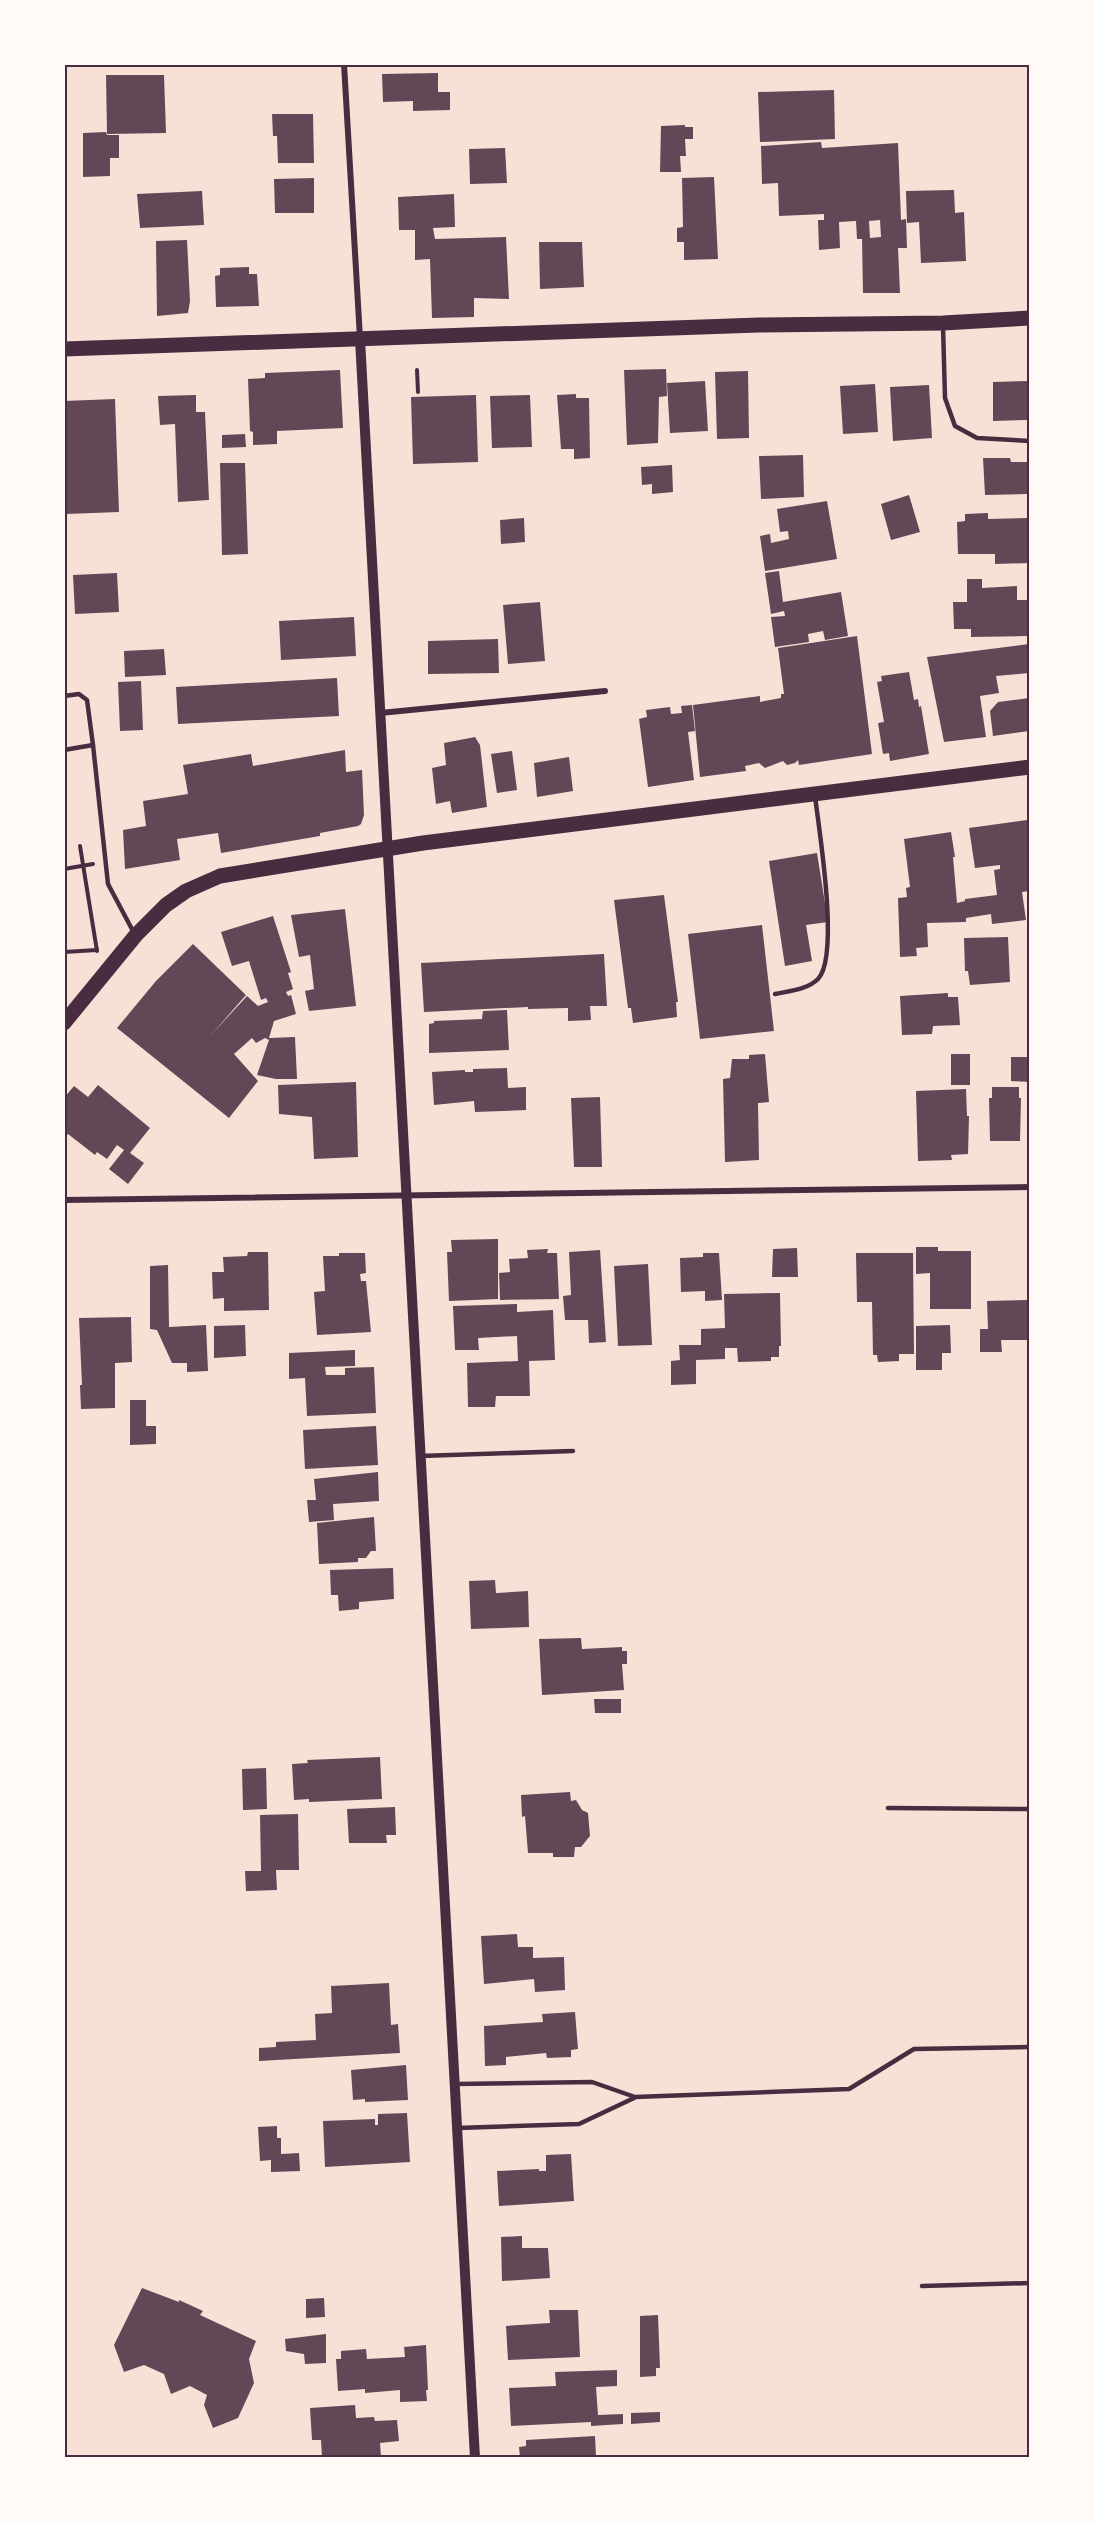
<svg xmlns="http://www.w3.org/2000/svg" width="1094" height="2522" font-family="Cabin,sans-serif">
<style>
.building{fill:#644757;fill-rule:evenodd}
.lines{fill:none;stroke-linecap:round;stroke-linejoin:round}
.path{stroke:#4a2c40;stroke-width:4}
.service{stroke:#4a2c40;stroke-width:4.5}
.minor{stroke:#4a2c40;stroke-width:6}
.tertiary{stroke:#4a2c40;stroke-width:10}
.primary{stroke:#4a2c40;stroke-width:15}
.neatline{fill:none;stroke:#4a2c40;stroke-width:2}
</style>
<rect width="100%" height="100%" fill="#f7e1d7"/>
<g class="building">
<polygon points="438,73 438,92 450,92 450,110 413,111 413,101 383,102 382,74"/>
<polygon points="106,75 164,75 166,133 107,134"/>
<polygon points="834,90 835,139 760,142 758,92"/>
<polygon points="272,114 313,114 314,163 278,163 277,136 273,136"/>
<polygon points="685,125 685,127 693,127 693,139 685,139 686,156 680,156 681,172 660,172 661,126"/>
<polygon points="106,132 107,135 119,135 119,158 110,158 110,176 83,177 83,133"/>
<path d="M821,142L822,148L898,143L901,220L906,219L907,248H898L900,293H863L862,239H857L856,221L839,222L840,248L819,250L818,220H824V214L779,216L778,183L762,184L761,146ZM880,220L881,237L870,238L869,221Z"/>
<polygon points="505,148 507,183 470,184 469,149"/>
<polygon points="714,177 718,259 684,260 684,242 677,242 677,228 683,227 682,178"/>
<polygon points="314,178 314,213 275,213 274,179"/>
<polygon points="954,190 955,213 964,212 966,261 921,263 919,222 907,223 906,191"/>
<polygon points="202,191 204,225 140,228 137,194"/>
<polygon points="454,194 455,227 433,228 435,239 506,237 509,299 474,298 474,317 432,318 430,259 415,260 415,230 399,230 398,197"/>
<polygon points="187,240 190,301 188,313 157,316 156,241"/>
<polygon points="539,242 582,242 584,287 540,289"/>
<polygon points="249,267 249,274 257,274 259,306 216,307 215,276 220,275 220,268"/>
<polygon points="666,369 667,396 659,397 658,443 627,445 624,370"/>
<polygon points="340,370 343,428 277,431 277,444 253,445 253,432 250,431 248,379 265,378 265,373"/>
<polygon points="748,371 749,438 717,439 715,372"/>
<polygon points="705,381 708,431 670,433 667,383"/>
<polygon points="1029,381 1029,420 993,421 993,382"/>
<polygon points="875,384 878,432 843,434 840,386"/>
<polygon points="929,385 932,438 893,441 890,387"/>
<polygon points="576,394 576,398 589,398 590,458 574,459 574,449 561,449 557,395"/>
<polygon points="196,395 196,412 205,412 209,500 178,502 175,424 160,425 158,396"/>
<polygon points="476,395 478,462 413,464 411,397"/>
<polygon points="530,395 532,447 492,448 490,396"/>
<polygon points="115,399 119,512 66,514 64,401"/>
<polygon points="245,434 246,447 222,448 222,435"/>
<polygon points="803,455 804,497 761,499 759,456"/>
<polygon points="983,458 1010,458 1011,462 1029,462 1029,494 985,495"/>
<polygon points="220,463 245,463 248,554 222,555"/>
<polygon points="672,465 673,492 652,494 652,484 642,485 641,467"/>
<polygon points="909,495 920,532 891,540 881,504"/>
<polygon points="827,501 837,559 765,571 760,536 770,534 771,543 789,539 788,531 780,532 777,509"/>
<polygon points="988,513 988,519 1029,518 1029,563 995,564 995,554 958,554 957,522 965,521 965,514"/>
<polygon points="524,518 525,542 501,544 500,520"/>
<polygon points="779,571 783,602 841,592 848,636 825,640 823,631 808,634 809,642 775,647 771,617 785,616 784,611 771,614 765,573"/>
<polygon points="117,573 119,612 75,614 73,575"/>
<polygon points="967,579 982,579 982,588 1017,586 1017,600 1029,600 1029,636 971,637 971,629 954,629 953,602 967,602"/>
<polygon points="540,602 545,661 508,664 503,605"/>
<polygon points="354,617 356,656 281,660 279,621"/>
<polygon points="857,636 872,754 799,765 798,760 795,763 787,765 783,761 765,768 759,763 745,766 746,771 700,777 693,705 760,696 760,702 781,698 781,694 784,694 778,648"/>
<polygon points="498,639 499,673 428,674 428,641"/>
<polygon points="1029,644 1029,673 996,676 999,693 980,696 986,737 944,742 927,657"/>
<polygon points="164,649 166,675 125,677 124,651"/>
<polygon points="909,672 914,700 918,699 919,707 921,706 929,754 890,761 889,753 883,754 878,723 884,722 877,682 882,681 881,676"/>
<polygon points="337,678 339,716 178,724 176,687"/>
<polygon points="141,681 143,730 120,731 118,682"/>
<polygon points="1029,698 1029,731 993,736 990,711 998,702"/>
<polygon points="692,705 695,731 688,732 694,780 648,787 639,719 647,717 646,710 670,707 671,714 682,713 681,706"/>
<polygon points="475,737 480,745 487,807 452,813 450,801 436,804 432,768 446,765 444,743"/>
<polygon points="345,750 346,772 362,770 364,815 361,824 358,826 320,833 320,836 221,853 218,833 177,839 180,860 125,869 123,830 146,826 143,801 188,794 183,765 251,754 253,766"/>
<polygon points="512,751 517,790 497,793 491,754"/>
<polygon points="569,757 573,791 537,797 534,763"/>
<polygon points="1027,820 1029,838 1029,891 1022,892 1026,920 992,924 991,914 966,918 966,922 927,923 928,947 916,948 917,956 900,957 898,898 907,897 906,888 910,887 904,839 951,832 955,857 953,857 957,903 965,901 965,899 997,895 994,870 1000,869 1000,865 975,868 969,828"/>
<polygon points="817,853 828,922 806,925 812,961 785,966 769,861"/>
<polygon points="664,895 678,1002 676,1002 677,1017 633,1023 631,1008 628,1008 614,900"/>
<polygon points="345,909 356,1006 309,1011 305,991 314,989 310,955 299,957 291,915"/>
<polygon points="273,916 291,972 288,973 293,989 286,992 288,996 291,995 296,1014 274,1021 269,1038 295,1037 297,1079 276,1079 257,1075 269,1040 265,1038 256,1043 252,1038 234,1054 258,1081 229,1118 117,1028 156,981 193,944 246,995 212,1034 247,996 258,1006 268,1002 266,998 261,1000 249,961 232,966 221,932"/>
<polygon points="762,925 774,1031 700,1039 688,934"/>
<polygon points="1008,937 1010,982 970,985 968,971 965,971 964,938"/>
<polygon points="604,954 607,1006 590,1006 591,1020 568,1021 568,1008 528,1009 528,1007 424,1012 421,963"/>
<polygon points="948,993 948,997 958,997 960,1025 933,1026 932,1034 902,1035 900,996"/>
<polygon points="507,1010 509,1050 429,1053 429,1024 434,1023 434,1021 482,1019 483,1011"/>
<polygon points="765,1054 769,1102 758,1103 759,1160 725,1162 723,1079 730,1078 732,1059 749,1059 749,1055"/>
<rect x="951" y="1054" width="19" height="31"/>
<polygon points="1011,1057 1029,1057 1029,1082 1011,1081"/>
<polygon points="507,1068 508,1088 526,1087 526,1110 475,1112 474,1101 434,1105 432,1072 465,1070 465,1072 473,1072 473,1069"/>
<polygon points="356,1082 358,1157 314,1159 312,1117 279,1114 278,1085"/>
<polygon points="98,1085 150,1128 130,1153 144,1163 128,1184 109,1169 124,1150 117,1145 107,1159 97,1152 95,1155 68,1134 64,1138 64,1098 74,1086 88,1097"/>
<polygon points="992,1087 1019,1087 1019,1098 1021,1098 1020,1141 990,1141 989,1098 992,1098"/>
<polygon points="966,1089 967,1116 969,1116 968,1154 951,1155 952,1160 918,1161 916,1091"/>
<polygon points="600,1097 602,1167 574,1167 571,1098"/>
<polygon points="498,1239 498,1299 449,1301 447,1252 452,1252 451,1240"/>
<polygon points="916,1247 938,1247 938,1251 971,1251 971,1309 930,1309 930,1273 916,1274"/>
<polygon points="797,1248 798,1277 772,1277 773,1249"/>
<polygon points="548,1249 547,1253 557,1253 559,1299 500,1300 499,1273 510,1272 509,1259 528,1258 527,1250"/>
<polygon points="600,1250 606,1342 589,1343 588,1320 565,1320 563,1296 571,1295 569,1252"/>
<polygon points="248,1252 268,1252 269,1310 224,1311 224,1298 213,1299 212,1272 224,1272 223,1257 247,1256"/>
<polygon points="339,1253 365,1253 366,1273 360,1274 361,1281 366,1281 371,1332 317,1335 314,1292 325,1291 323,1256 339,1256"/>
<polygon points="703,1253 719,1253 722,1300 705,1301 705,1291 681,1292 680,1258 703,1257"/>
<polygon points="856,1253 913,1253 914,1354 899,1354 899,1361 878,1362 877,1355 873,1355 872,1302 857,1302"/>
<polygon points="648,1264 652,1345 618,1346 614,1266"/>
<polygon points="168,1265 169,1327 206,1325 208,1371 187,1372 187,1363 172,1363 157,1330 150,1329 150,1266"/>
<polygon points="780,1293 781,1346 779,1346 779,1357 771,1357 771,1361 738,1362 737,1348 725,1348 725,1359 696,1360 696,1384 671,1385 671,1361 680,1360 679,1345 701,1345 701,1329 725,1328 724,1294"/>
<polygon points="1029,1300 1029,1340 1001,1340 1002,1352 980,1352 980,1329 988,1329 987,1301"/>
<polygon points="517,1304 517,1312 553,1310 555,1360 529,1361 530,1396 496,1396 495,1407 468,1407 467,1363 518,1361 517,1336 478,1338 479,1350 455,1350 453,1306"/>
<polygon points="131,1317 132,1362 115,1363 115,1408 81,1409 80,1385 82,1385 79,1318"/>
<polygon points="245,1325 246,1356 214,1358 214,1326"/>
<polygon points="950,1325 951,1353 942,1353 942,1370 916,1370 916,1326"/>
<polygon points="355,1350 355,1366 325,1367 326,1375 345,1375 345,1368 374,1367 376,1413 307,1416 305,1378 289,1379 289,1353"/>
<polygon points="130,1400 146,1400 146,1426 156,1426 156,1444 130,1445"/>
<polygon points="376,1426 378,1465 305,1469 303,1430"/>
<polygon points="378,1472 379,1501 333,1504 334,1520 309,1522 307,1500 316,1500 314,1479"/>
<polygon points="374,1517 376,1551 371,1551 366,1558 358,1558 358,1562 319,1564 317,1523"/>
<polygon points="393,1568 394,1599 359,1602 359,1609 339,1611 338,1595 331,1595 330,1570"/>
<polygon points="495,1580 496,1593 528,1591 529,1627 471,1629 469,1581"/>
<polygon points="581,1638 582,1649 622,1647 622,1651 627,1651 627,1664 622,1664 624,1690 542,1695 539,1639"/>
<polygon points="594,1699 621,1699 621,1713 595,1713"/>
<polygon points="380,1757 382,1799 309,1802 309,1799 294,1800 292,1764 308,1763 307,1760"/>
<polygon points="266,1768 267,1809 243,1810 242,1769"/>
<polygon points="570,1792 571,1801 576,1800 582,1810 588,1813 590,1836 581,1847 575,1847 574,1857 553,1857 553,1853 528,1853 525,1816 522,1817 521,1795"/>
<polygon points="395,1807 396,1835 386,1835 387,1843 349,1843 347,1809"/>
<polygon points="298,1814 299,1870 276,1870 277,1890 246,1891 245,1871 261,1871 260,1815"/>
<polygon points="517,1934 518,1947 533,1947 533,1958 564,1957 565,1990 535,1992 534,1979 484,1984 481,1936"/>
<polygon points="389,1983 391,2025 398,2024 400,2053 259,2061 259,2048 276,2047 276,2042 316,2040 315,2014 332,2013 331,1986"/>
<polygon points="575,2012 578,2049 571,2050 571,2057 547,2058 546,2053 506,2057 506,2065 485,2066 484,2026 543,2022 542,2014"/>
<polygon points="406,2065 408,2100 365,2102 365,2099 353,2100 351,2070"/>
<polygon points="407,2113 410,2162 325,2167 323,2121 375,2119 375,2125 378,2125 378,2114"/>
<polygon points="277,2126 277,2138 281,2138 281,2154 299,2153 300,2171 271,2172 271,2160 260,2161 258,2127"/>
<polygon points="571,2154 574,2201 499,2206 497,2171 539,2169 539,2171 546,2171 546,2155"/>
<polygon points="522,2236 522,2248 548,2248 550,2278 502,2281 501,2237"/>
<polygon points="142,2288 179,2302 179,2300 203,2311 200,2315 256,2341 249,2359 254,2383 238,2418 213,2428 204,2405 207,2395 190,2386 171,2394 164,2374 144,2365 124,2372 114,2345"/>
<polygon points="324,2298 325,2317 306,2318 306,2299"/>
<polygon points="549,2310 578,2310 580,2357 508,2360 506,2326 550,2323"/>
<polygon points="658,2315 660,2368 656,2368 656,2376 640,2377 640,2316"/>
<polygon points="326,2334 326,2363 305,2364 304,2354 286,2351 285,2339"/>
<polygon points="426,2345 428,2390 426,2390 427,2401 400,2402 400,2390 365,2393 365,2389 338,2391 336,2359 341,2359 341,2351 366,2349 367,2359 405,2357 404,2347"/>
<polygon points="617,2370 617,2386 596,2387 598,2415 623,2414 623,2424 591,2426 591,2422 511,2426 509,2388 556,2386 555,2372"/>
<polygon points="355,2405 356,2418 374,2417 375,2421 397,2420 399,2441 380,2443 381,2457 322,2457 321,2440 312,2440 310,2408"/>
<polygon points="660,2412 660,2422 631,2424 631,2413"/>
<polygon points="595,2436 596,2457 520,2457 519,2447 526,2446 526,2440"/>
</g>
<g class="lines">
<g class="path">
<polyline points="417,370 418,392"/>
<polyline points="80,846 97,951"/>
<polyline points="64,869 93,864"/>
<polyline points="64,952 97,950"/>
</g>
<g class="service">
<polyline points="943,326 945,398 955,426 977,438 1030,441"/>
<polyline points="64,696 79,694 87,700 93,745"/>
<polyline points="64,750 93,745 108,884 134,933"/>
<path d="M775,994C789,991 807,990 818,979C840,956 819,830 815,796"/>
<polyline points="420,1456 573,1451"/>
<polyline points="888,1808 1030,1809"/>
<polyline points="455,2084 592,2082 635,2097 849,2089 914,2049 1030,2047"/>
<polyline points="457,2128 579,2124 634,2098"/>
<polyline points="922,2286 1030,2283"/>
</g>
<g class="minor">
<polyline points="344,64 360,338"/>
<polyline points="380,713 605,691"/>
<polyline points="64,1200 1030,1187"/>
</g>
<polyline class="tertiary" points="360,339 475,2458"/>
<g class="primary">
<polyline points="64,349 759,325 943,323 1030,318"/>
<polyline points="64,1023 136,935 166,905 186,891 220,876 423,843 1030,767"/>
</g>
</g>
<rect width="1094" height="2522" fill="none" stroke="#fffaf5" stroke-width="132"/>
<rect x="66" y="66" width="962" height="2390" class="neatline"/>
</svg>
